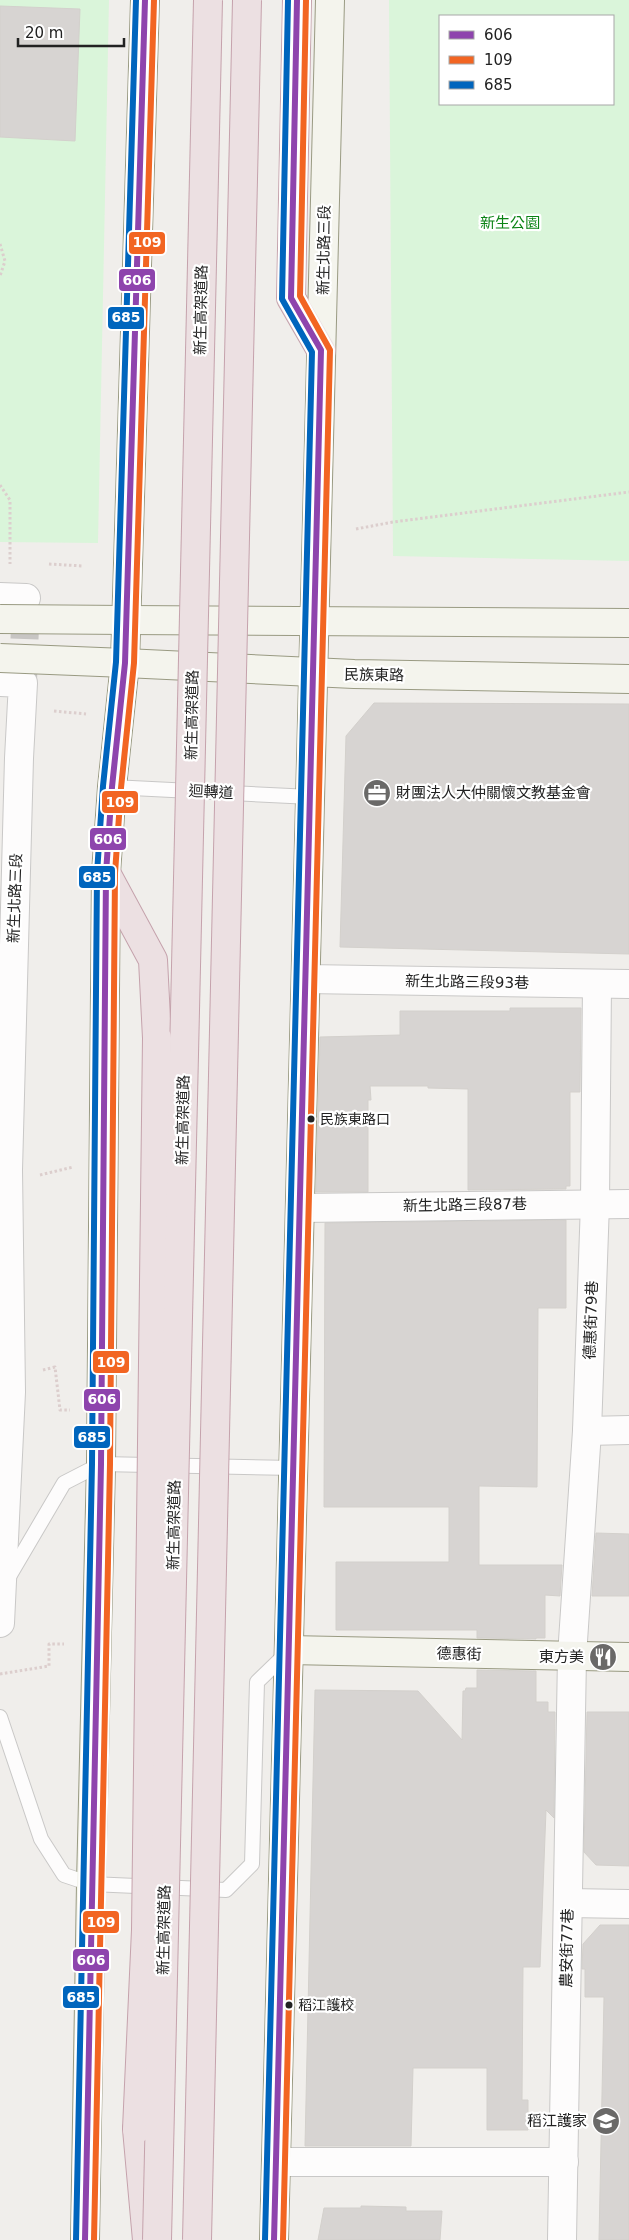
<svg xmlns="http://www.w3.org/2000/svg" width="629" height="2240" font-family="'DejaVu Sans','Noto Sans TC',sans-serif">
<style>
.park{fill:#daf5da;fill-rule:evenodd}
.building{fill:#d7d4d2;stroke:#d3d0cc}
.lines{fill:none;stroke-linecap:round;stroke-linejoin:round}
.street-tunnel{stroke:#c7c5c3;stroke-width:28;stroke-dasharray:28 14;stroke-linecap:butt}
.lane-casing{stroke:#c9c8c7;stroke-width:16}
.street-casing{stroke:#c9c8c7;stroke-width:30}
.secondary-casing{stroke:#999a82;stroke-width:30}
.highway-casing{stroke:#c5a2ac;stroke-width:30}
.path{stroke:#dccecd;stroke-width:3;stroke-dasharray:2.5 2.5;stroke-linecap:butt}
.lane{stroke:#fdfcfc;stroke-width:14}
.street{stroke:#fdfcfc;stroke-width:28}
.secondary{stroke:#f4f4ed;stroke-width:28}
.highway{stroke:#ece0e2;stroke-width:28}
.secondary-bridge-casing{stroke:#999a82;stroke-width:30;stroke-linecap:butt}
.highway-bridge-casing{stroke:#c5a2ac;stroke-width:30;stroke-linecap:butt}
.secondary-bridge{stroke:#f4f4ed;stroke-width:28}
.highway-bridge{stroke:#ece0e2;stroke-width:28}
.bus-1-casing{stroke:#fff;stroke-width:10}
.bus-2-casing{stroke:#fff;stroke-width:10}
.bus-3-casing{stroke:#fff;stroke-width:10}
.bus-1{stroke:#8e44ad;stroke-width:6}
.bus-2{stroke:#f26522;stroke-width:6}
.bus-3{stroke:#0065bd;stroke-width:6}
.bus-dot{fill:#222;stroke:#fff;stroke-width:2}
.labels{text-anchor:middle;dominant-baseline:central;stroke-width:4.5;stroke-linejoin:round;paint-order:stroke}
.bus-label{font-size:14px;fill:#222;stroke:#fff;text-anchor:start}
.park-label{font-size:15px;fill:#0c8416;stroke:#fff}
.street-label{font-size:15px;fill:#222;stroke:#fff}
.poi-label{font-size:15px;fill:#222;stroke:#fff;text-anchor:end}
.line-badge{stroke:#fff;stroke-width:2}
.badge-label{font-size:14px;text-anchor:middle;font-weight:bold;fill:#fff}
</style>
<rect width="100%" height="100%" fill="#f0eeeb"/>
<g class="park">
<polygon points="0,0 109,0 98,543 0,542"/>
<path d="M389,0H629V561L393,556ZM613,16V104H440V16Z"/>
</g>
<g class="building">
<polygon points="0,6 80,9 75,141 0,137"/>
<polygon points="374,703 629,704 629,954 340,947 346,736"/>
<polygon points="510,1008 581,1008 580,1092 570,1092 570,1186 566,1186 566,1189 468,1190 468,1089 428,1088 428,1086 370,1086 371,1100 368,1100 368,1192 316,1192 320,1037 400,1035 400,1011 510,1011"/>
<polygon points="566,1220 566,1308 538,1308 537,1487 479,1486 479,1565 562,1565 560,1596 545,1595 545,1638 536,1638 536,1639 477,1638 477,1630 336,1630 336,1562 449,1562 449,1507 324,1507 325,1223"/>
<polygon points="596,1533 629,1534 629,1596 592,1596"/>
<polygon points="477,1670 536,1671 536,1702 548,1702 548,1712 555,1712 554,1818 546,1810 540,1967 523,1967 522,2100 528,2100 528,2130 487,2130 487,2068 413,2068 411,2146 305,2146 315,1690 418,1691 462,1740 463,1691 465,1691 466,1688 477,1688"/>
<polygon points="587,1712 629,1712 629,1866 596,1865 584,1852"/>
<polygon points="600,1925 629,1925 629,2240 599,2240 604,1997 585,1997 585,1969 582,1969 583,1944"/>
<polygon points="361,2206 406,2207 406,2211 442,2211 440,2240 318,2240 324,2208 361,2208"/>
</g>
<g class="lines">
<polyline class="street-tunnel" points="23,681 26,598"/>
<g class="lane-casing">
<g id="lane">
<polyline points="112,787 311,797"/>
<polyline points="7,1580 64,1483 101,1464 294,1468"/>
<polyline points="0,1717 41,1839 64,1875 91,1884 226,1890 252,1864 257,1682 288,1652"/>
</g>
</g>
<g class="street-casing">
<g id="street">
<polyline points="0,597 26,598"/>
<polyline points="0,682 23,683 19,758 8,1170 11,1392 0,1623"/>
<polyline points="306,979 629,984"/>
<polyline points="300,1208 629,1204"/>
<polyline points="587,1431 629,1430"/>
<polyline points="568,1903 629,1904"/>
<polyline points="276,2162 564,2162"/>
<polyline points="562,2240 572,1656 587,1431 595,1203 597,984"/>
</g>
</g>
<g class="secondary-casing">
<g id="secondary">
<polyline points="127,620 629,623"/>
<polyline points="125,663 354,674 629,679"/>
<polyline points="289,1650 629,1657"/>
<polyline points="85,2240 91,1884 101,1464 106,873 112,787 125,663 145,0"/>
<polyline points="274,2240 330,0"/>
</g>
</g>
<g class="highway-casing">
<g id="highway">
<polyline points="297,0 291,298 321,350"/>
<polyline points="106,873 153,960 157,1038"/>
<polyline points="137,2129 147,2240"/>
</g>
</g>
<g class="path">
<polyline points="0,244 5,261 0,276"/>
<polyline points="0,485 10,500 10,564"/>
<polyline points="356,529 393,522 629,492"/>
<polyline points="49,564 83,566"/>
<polyline points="54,711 86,714"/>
<polyline points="40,1175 73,1167"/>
<polyline points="43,1370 55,1367 60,1410 70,1410"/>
<polyline points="0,1674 49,1666 49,1644 64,1644"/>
</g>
<use href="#lane" class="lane"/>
<use href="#street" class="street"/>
<use href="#secondary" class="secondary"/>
<use href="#highway" class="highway"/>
<g class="secondary-bridge-casing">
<g id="secondary-bridge">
<polyline points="0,619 127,620"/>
<polyline points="0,658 125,663"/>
</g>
</g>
<g class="highway-bridge-casing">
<g id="highway-bridge">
<polyline points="137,2129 146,1930 157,1038"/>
<polyline points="157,2240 208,0"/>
<polyline points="197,2240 247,0"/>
</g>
</g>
<use href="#secondary-bridge" class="secondary-bridge"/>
<use href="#highway-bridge" class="highway-bridge"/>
<g class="bus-1-casing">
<g id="bus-1">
<polyline points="85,2240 101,1464 106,873 112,787 125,663 145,0"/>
<polyline points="274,2240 321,350 291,298 297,0"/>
</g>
</g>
<g class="bus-2-casing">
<g id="bus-2">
<polyline points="94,2240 110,1464 115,873 121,788 134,663 154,0"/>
<polyline points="283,2240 330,350 300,296 306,0"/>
</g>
</g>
<g class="bus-3-casing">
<g id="bus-3">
<polyline points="76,2240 92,1464 97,873 103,786 116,662 136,0"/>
<polyline points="265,2240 312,352 282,299 288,0"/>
</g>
</g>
<use href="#bus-1" class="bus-1"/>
<use href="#bus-2" class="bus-2"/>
<use href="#bus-3" class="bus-3"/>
</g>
<defs>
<g id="office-disc" transform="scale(1.4375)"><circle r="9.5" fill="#6a6968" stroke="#fff"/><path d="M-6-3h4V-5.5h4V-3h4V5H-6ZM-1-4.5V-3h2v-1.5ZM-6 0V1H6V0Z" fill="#fff"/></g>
<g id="restaurant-disc" transform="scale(1.4375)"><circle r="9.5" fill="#6a6968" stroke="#fff"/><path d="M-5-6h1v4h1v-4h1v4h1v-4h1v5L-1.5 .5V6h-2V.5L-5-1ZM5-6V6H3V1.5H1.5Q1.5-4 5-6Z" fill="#fff"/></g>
<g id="university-disc" transform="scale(1.4375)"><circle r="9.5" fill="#6a6968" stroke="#fff"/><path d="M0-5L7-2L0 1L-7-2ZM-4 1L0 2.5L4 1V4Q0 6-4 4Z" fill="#fff"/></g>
</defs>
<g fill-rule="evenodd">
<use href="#office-disc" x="377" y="793"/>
<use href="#restaurant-disc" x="603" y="1657"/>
<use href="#university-disc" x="606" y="2121"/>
</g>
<g class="bus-dot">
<circle cx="311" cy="1119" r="4.5"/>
<circle cx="289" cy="2005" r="4.5"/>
</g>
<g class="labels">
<g class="bus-label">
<text x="320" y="1119">民族東路口</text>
<text x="298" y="2005">稻江護校</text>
</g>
<g class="park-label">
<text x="510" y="223">新生公園</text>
</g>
<g class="street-label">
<text transform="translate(324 250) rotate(-89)">新生北路三段</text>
<text transform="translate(201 310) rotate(-89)">新生高架道路</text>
<text transform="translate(374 675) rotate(1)">民族東路</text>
<text transform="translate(192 715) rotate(-89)">新生高架道路</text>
<text transform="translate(211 792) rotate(3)">迴轉道</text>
<text transform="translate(15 898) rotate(-88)">新生北路三段</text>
<text transform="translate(467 982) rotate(1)">新生北路三段93巷</text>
<text transform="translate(183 1120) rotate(-89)">新生高架道路</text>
<text transform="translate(465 1205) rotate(-1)">新生北路三段87巷</text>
<text transform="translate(591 1320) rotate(-88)">德惠街79巷</text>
<text transform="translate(174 1525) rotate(-89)">新生高架道路</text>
<text transform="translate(459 1654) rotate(1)">德惠街</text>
<text transform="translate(164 1930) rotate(-89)">新生高架道路</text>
<text transform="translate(567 1948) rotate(-89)">農安街77巷</text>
</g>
<g class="poi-label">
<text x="396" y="793" text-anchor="start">財團法人大仲關懷文教基金會</text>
<text x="584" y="1657">東方美</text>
<text x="587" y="2121">稻江護家</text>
</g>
</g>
<g class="line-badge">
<rect x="128" y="231" width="38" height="24" rx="5" fill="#f26522"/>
<rect x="118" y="268" width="38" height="24" rx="5" fill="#8e44ad"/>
<rect x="107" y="306" width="38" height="24" rx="5" fill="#0065bd"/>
<rect x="101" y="790" width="38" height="24" rx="5" fill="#f26522"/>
<rect x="89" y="827" width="38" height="24" rx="5" fill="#8e44ad"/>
<rect x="78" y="865" width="38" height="24" rx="5" fill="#0065bd"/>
<rect x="92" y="1350" width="38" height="24" rx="5" fill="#f26522"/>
<rect x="83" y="1388" width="38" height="24" rx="5" fill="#8e44ad"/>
<rect x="73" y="1425" width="38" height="24" rx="5" fill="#0065bd"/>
<rect x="82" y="1910" width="38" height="24" rx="5" fill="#f26522"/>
<rect x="72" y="1948" width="38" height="24" rx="5" fill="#8e44ad"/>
<rect x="62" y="1985" width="38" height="24" rx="5" fill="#0065bd"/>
</g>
<g class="badge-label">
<text x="147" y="247">109</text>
<text x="137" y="285">606</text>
<text x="126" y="322">685</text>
<text x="120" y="807">109</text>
<text x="108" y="844">606</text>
<text x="97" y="882">685</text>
<text x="111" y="1367">109</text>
<text x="102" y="1404">606</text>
<text x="92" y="1442">685</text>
<text x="101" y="1927">109</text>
<text x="91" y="1965">606</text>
<text x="81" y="2002">685</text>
</g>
<rect x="439" y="15" width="175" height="90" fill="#ffffff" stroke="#a7a7a7"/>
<rect x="449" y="31" width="25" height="8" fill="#8e44ad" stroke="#a7a7a7"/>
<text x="484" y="40" font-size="15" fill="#222222">606</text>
<rect x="449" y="56" width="25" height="8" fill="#f26522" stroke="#a7a7a7"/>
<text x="484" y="65" font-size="15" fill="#222222">109</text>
<rect x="449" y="81" width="25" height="8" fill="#0065bd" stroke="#a7a7a7"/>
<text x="484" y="90" font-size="15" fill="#222222">685</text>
<path d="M18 38v8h106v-8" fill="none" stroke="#222222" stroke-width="2.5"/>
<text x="25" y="38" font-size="15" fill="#222222" stroke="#ffffff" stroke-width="4" paint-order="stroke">20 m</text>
</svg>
